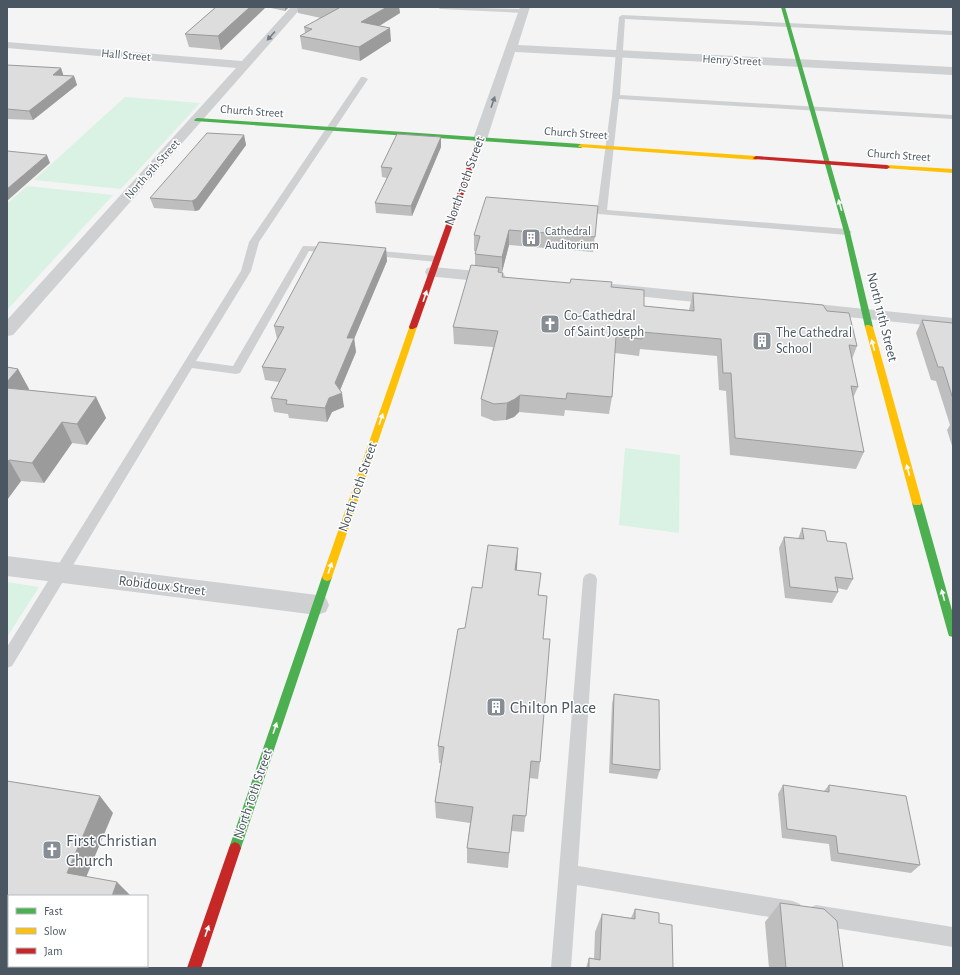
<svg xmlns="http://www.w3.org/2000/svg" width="960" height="975" font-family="'Alegreya Sans',sans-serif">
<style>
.green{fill:#d9f2e3}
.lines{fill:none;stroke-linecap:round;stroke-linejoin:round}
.lane{fill:#ced0d2;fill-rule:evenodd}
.street{fill:#ced0d2;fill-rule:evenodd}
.fast{fill:#4caf50;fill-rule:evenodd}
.slow{fill:#ffc107;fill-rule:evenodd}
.jam{fill:#c62828;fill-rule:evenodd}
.wall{fill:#bebebf}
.shaded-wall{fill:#9b9b9b}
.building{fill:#ddddde;stroke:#9b9b9b}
.oneway{fill:#727b83}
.oneway2{fill:#f6fbf6}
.labels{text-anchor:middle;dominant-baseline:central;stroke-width:3;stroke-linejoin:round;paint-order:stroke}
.far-street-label{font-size:12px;fill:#4a5661;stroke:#fff}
.far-poi-label{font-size:12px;fill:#4a5661;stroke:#fff;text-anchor:start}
.street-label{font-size:14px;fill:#4a5661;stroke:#fff}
.poi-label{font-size:14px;fill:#4a5661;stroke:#fff;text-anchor:start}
.near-poi-label{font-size:17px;fill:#4a5661;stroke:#fff;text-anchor:start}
</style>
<rect width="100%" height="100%" fill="#f4f4f4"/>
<g class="green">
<polygon points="125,97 200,103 121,189 34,180"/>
<polygon points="27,186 113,195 7,310 7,204"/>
<polygon points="625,448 680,455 679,533 619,525"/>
<polygon points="7,582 39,587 7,637"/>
</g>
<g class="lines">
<g class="lane">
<polygon points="437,7 524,9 527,11 524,13 440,9"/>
<polygon points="622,15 953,31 953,35 625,19 620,95 953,115 953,119 619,99 607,210 847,229 852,232 847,235 599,214 597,212 612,97 619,17"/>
<polygon points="361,77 364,77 368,79 259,242 251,271 196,361 233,366 303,246 333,247 338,250 333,253 309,251 240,373 236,374 192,368 12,666 7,668 7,647 241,271 249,242"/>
<polygon points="369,250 437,256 442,259 437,262 366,255 364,253 366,251"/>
<polygon points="590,573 595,575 597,579 578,866 793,901 800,904 803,911 800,918 793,921 577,885 571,968 551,968 583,579 585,575"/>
<polygon points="816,905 953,927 953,947 816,925 809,922 806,915 809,908"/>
</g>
<g class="street">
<polygon points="291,7 302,7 13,335 7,336 7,320 236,68 7,48 7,42 242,61"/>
<polygon points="520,7 530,7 518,45 953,67 953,75 515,52 487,139 485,142 475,142 473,139"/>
<polygon points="433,267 498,273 504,274 506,278 504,282 498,283 427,276 425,272 427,268"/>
<polygon points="614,284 723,295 729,296 732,300 729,304 723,305 608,293 605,289 608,285"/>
<polygon points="797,302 953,318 953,328 791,311 788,307 791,303"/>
<polygon points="7,556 317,595 326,598 329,605 326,612 317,615 7,576"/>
</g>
<g class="fast">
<polygon points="781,7 785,7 850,232 873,327 872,329 869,329 865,327 844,232"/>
<polygon points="197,118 581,144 584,146 581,148 195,121 194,120"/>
<polygon points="917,500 920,501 922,503 953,614 953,637 949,636 948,633 912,503 914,501"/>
<polygon points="327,573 330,574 332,577 241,848 239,852 235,854 231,852 229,848 322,577 324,574"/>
</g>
<g class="slow">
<polygon points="581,144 756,156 759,158 756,160 579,147 578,146"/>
<polygon points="887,165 953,169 953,173 885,168 884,167"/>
<polygon points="410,325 413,325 417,327 332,577 330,580 327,581 324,580 322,577"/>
<polygon points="866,325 869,325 873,327 922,503 920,505 914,505 912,503 865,327"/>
</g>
<g class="jam">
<polygon points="480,137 483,139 417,327 413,329 410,329 409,327 477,139"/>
<polygon points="756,156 887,165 890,167 887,169 754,159 753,158"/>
<polygon points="235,842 239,844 241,848 201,968 187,968 229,848 231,844"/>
</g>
</g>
<g class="wall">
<polygon points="216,7 289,7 285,11 266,7 221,50 189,47 185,34"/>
<polygon points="297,7 399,7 400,13 379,26 391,41 360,61 302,49 300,36 305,33 304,27 321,18 298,13"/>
<polygon points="7,65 61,68 63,75 74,76 77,85 33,120 7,119"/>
<polygon points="244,135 246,145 199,210 195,211 154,208 150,198"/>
<polygon points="441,147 412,216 376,213 375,203 387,178 382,177 381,167"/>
<polygon points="598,206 593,252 509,245 502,272 499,272 503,273 503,277 611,287 644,306 689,310 693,293 827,311 857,346 852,359 858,387 853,398 864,452 856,469 730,455 726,391 719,390 717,356 640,349 639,356 615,353 612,397 609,414 565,410 564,416 519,412 514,417 506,420 494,421 481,416 481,399 493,347 454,344 453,327 475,266 475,254 476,251 474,251 474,235"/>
<polygon points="386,248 387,261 354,338 356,352 340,390 344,407 332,412 327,422 289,418 288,414 274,412 271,398 279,382 265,380 262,367 277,339 274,326"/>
<polygon points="922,320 953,323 953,449 947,430 950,425 936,381 931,380 916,333"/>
<polygon points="7,367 18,369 29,389 28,390 96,397 106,418 87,445 72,443 44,483 21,481 7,500"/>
<polygon points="802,528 827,541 853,579 847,590 837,588 838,592 832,603 785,598 779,548 784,537 798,539"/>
<polygon points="516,570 539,595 543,639 540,762 538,779 529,778 524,832 511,831 508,868 467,863 467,848 470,823 436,818 435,802 441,763 439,763 438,746 465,628 482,588"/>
<polygon points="614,694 660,770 657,779 609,773 612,704"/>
<polygon points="783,785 824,791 829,785 920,865 911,873 831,861 829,844 782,838 778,794"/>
<polygon points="780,903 843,968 769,968 765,922"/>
<polygon points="635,909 659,923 673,968 586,968 589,958 594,959 595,932 602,914 631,918"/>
</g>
<g class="shaded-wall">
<polygon points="250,7 266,7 221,50 218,36"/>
<polygon points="285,7 289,7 285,11"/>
<polygon points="387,7 399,7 400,13 363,36 361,22"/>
<polygon points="390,28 391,41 360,61 359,47"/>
<polygon points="61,68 64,77 53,75"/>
<polygon points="74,76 77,85 33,120 29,111"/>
<polygon points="244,135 246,145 199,210 195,211 192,201"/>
<polygon points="441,137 441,147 412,216 411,206"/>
<polygon points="47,155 50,163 7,201 7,189"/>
<polygon points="509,230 509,245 502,272 502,257"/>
<polygon points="386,248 387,261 349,351 347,338"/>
<polygon points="354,338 356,352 338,395 342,393 344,407 332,412 327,422 325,408 335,383"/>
<polygon points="18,369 29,389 14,408 7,395 7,382"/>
<polygon points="520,395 519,412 514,417 506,420 507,403"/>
<polygon points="96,397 106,418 87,445 77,424"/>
<polygon points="62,422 72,443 44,483 32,463"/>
<polygon points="9,460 21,481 7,500 7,463"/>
<polygon points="518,548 517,568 514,590 515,570"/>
<polygon points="100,796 113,813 82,887 67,873"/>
<polygon points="117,882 131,896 112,896"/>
<polygon points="83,966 103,966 103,968 82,968"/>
</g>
<g class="building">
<polygon points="216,7 250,7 218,36 185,34"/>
<polygon points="333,7 387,7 361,22 390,28 359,47 300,36 312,29 304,27 339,8"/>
<polygon points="7,65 61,68 53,75 74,76 29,111 7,109"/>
<polygon points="207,133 244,135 196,199 192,201 150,198"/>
<polygon points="397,134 441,137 411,206 375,203 392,168 381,167"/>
<polygon points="7,151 47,155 7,189"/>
<polygon points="486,197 598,206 595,237 509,230 502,257 475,254 480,236 474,235"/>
<polygon points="319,242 386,248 347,338 354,338 335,383 342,393 329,398 325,408 286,404 287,400 271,398 286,369 262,367 284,327 274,326"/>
<polygon points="471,265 499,268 498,272 503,273 502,277 570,283 571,279 612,282 611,287 644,290 644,306 694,311 693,293 823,305 827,311 849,313 857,346 849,345 858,387 851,386 864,452 735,438 731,373 723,373 721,339 642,332 642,339 616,336 612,397 567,393 566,399 520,395 515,399 507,403 494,404 481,399 498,331 453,327"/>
<polygon points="922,320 953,323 953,399 943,367 938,367"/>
<polygon points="7,367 18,369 7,382"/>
<polygon points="7,388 96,397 77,424 62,422 32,463 9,460 7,463"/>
<polygon points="802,528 825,531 827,541 846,543 853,579 835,577 838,592 790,587 784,537 804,539"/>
<polygon points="488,545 518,548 515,570 541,573 538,595 547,596 543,639 550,639 540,762 531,761 526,816 513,815 509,853 467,848 473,807 435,802 444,747 438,746 458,629 465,628 472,587 482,588"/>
<polygon points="614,694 659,700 660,770 612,764"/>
<polygon points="7,781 100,796 67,873 117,882 112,896 9,896 9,966 83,966 82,968 7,968"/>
<polygon points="783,785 829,792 829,785 906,796 920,865 838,853 836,836 787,829"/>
<polygon points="780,903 824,909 837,921 843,968 786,968"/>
<polygon points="635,909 659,913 659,923 672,925 673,968 589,968 589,958 600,960 602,914 635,919"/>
</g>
<defs><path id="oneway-solid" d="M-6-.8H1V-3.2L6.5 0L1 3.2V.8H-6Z"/></defs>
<g class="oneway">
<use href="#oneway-solid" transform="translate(271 36) rotate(132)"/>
<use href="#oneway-solid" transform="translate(493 102) rotate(-71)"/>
</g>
<g class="oneway2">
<use href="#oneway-solid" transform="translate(840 205) rotate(-106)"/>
<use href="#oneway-solid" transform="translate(425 296) rotate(-71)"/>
<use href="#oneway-solid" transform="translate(873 345) rotate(-105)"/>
<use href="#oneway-solid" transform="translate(381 419) rotate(-71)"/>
<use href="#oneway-solid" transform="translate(908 470) rotate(-105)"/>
<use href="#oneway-solid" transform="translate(330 568) rotate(-71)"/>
<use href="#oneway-solid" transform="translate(943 595) rotate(-105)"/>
<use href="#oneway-solid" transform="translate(275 728) rotate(-71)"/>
<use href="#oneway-solid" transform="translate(207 931) rotate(-71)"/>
</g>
<defs>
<g id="building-square" transform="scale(1)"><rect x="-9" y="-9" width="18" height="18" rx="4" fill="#868d94" stroke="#fff"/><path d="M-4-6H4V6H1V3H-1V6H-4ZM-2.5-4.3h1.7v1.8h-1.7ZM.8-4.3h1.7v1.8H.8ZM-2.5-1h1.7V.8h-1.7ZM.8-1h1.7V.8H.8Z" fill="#fff"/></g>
<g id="church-square" transform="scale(1)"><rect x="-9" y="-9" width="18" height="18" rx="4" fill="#868d94" stroke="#fff"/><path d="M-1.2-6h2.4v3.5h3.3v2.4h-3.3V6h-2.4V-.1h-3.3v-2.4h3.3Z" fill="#fff"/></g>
</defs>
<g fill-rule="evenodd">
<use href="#building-square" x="531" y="238"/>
<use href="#church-square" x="550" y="324"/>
<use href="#building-square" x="762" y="341"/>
<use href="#building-square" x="496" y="707"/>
<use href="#church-square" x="52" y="850"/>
</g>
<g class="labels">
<g class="far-street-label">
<text transform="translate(126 55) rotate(5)">Hall Street</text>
<text transform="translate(732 60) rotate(3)">Henry Street</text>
<text transform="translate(252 111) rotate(4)">Church Street</text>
<text transform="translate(576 133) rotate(4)">Church Street</text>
<text transform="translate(899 155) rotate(4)">Church Street</text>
<text transform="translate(152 169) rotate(-48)">North 9th Street</text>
</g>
<g class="far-poi-label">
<text x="545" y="231">Cathedral<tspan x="545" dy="14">Auditorium</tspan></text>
</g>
<g class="street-label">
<text transform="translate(465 181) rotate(-70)">North 10th Street</text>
<text transform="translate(882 317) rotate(76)">North 11th Street</text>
<text transform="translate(358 487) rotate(-71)">North 10th Street</text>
<text transform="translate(162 586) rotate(7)">Robidoux Street</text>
<text transform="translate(253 794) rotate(-71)">North 10th Street</text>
</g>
<g class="poi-label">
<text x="564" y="316">Co-Cathedral<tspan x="564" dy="16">of Saint Joseph</tspan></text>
<text x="776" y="333">The Cathedral<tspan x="776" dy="16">School</tspan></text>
</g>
<g class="near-poi-label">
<text x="510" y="707">Chilton Place</text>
<text x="66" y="840">First Christian<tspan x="66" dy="20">Church</tspan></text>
</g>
</g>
<rect width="960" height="975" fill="none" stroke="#4a5661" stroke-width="16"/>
<rect x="8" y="895" width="140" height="72" fill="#ffffff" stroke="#b7bbc0"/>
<rect x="16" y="908" width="20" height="6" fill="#4caf50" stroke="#b7bbc0"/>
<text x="44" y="915" font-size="12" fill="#4a5661">Fast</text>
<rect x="16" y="928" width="20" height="6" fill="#ffc107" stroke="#b7bbc0"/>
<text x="44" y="935" font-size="12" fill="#4a5661">Slow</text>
<rect x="16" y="948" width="20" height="6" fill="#c62828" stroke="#b7bbc0"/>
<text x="44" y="955" font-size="12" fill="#4a5661">Jam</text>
</svg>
